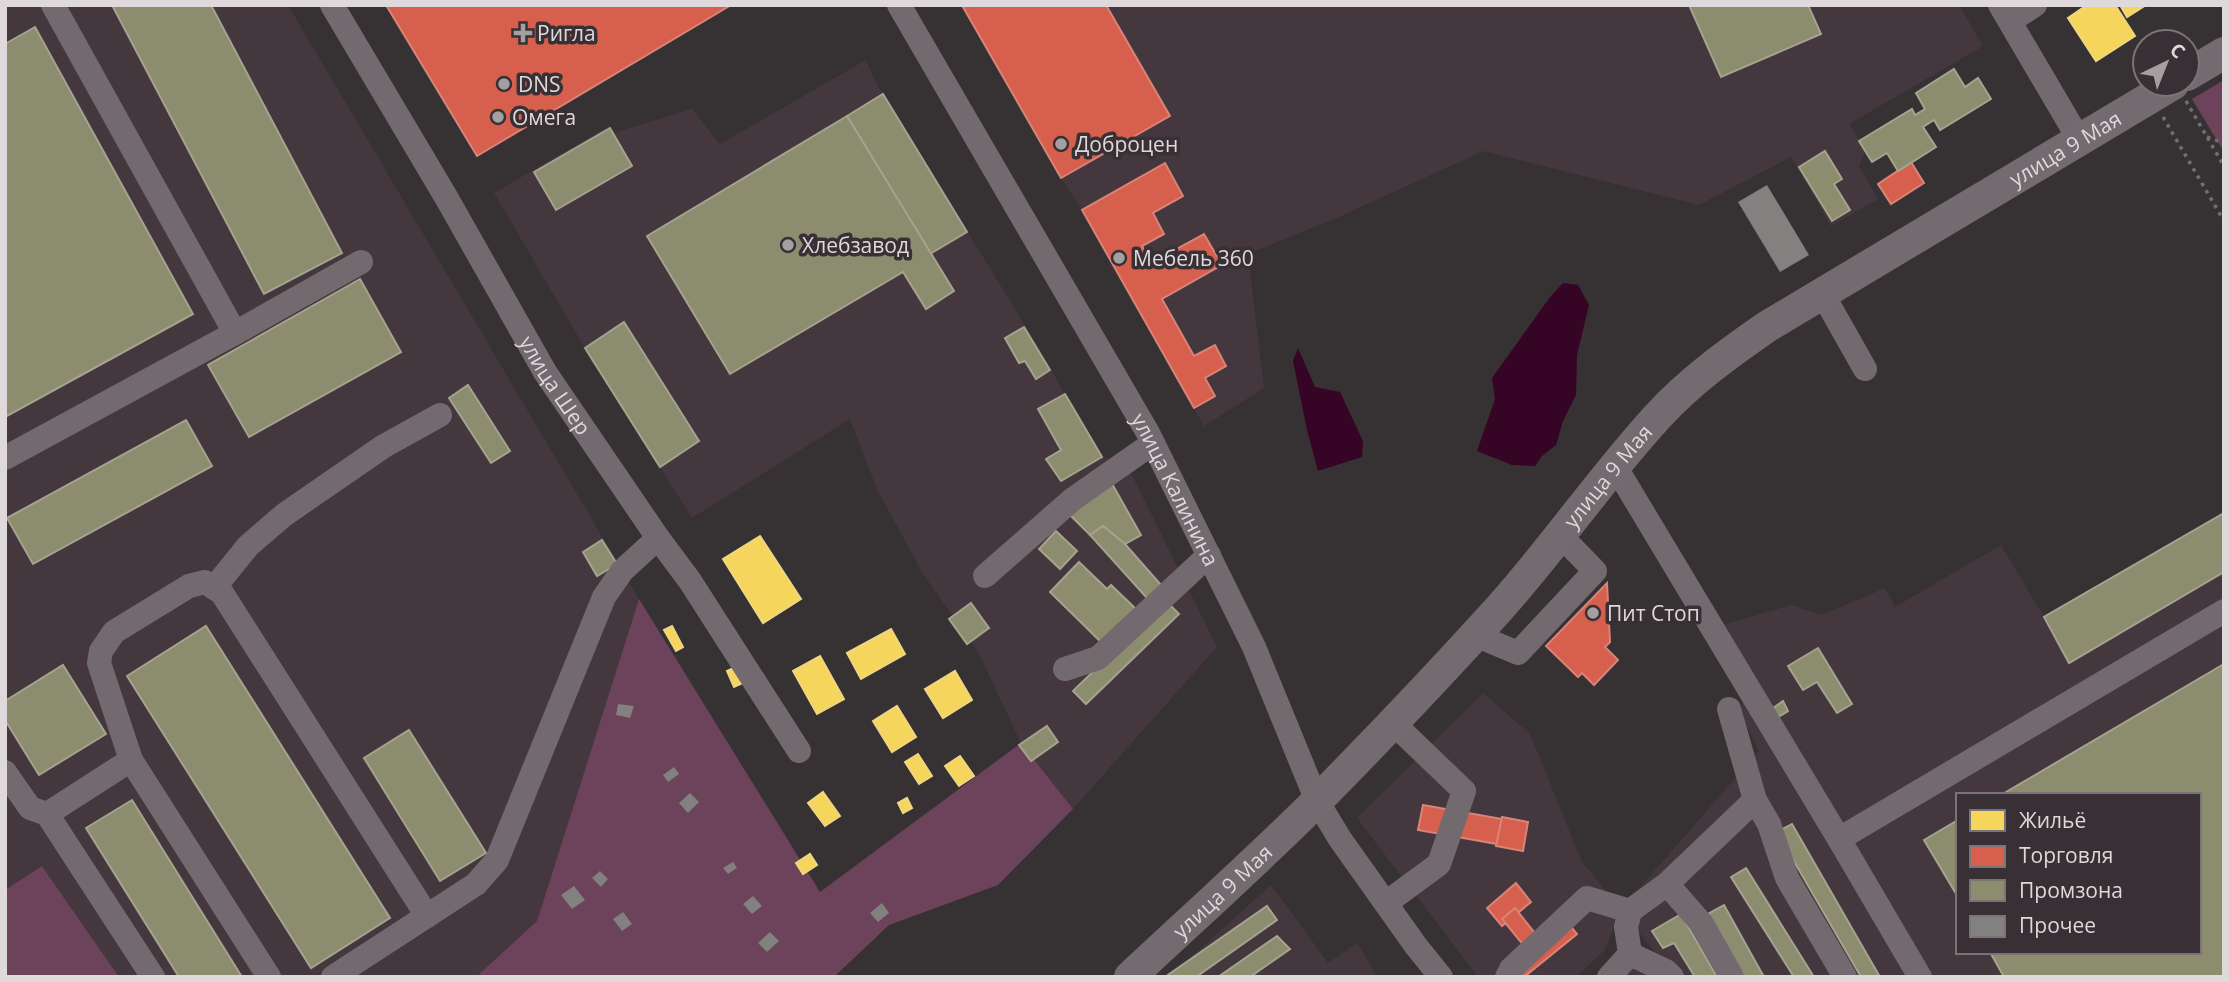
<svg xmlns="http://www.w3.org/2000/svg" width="2229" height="982" font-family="'Open Sans',sans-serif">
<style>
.built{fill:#44373e;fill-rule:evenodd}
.green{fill:#6d425b}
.water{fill:#360425}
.homes{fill:#f6d55c;stroke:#efd682;stroke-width:2}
.shops{fill:#d6604d;stroke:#d98478;stroke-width:2}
.industry{fill:#8c8c6e;stroke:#a5a38f;stroke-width:2}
.building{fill:#82817f}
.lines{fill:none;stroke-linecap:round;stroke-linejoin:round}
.path{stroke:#746e71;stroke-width:3.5;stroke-dasharray:3.5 5;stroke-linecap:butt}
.minor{stroke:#736a70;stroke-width:24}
.major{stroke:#746b70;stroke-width:32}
.poi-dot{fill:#a49fa1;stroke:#383034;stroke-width:2.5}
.labels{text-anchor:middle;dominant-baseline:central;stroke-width:7;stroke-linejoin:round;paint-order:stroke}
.poi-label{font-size:21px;fill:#dfd9dc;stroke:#383034;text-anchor:start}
.street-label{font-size:21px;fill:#dfd9dc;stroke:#383034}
</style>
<rect width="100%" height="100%" fill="#363234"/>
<g class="built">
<polygon points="5,5 288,5 639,599 537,921 476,977 119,977 42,866 5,890"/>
<polygon points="962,5 1959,5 1983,46 1849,124 1865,151 1859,166 1878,199 1831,226 1791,157 1699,205 1483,151 1341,216 1248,254 1264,388 1204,426 1082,210 1061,178"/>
<polygon points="866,60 875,81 1018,314 1102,457 1126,463 1217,647 1073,809 1021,743 977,650 923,574 877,489 850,419 692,518 585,348 494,193 609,126 613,133 692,109 720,144"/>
<path d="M2224,513V977H1624L1653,950L1621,909L1605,950L1576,977H1478L1357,818L1483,693L1530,734L1582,862L1621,909L1759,751L1739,712L1746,697L1723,625L1791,605L1822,615L1885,588L1895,607L2001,545L2044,617ZM1958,795H2199V952H1958Z"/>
<polygon points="1271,885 1328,963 1357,943 1378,977 1169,977"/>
</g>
<g class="green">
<polygon points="2224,80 2224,152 2192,99"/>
<polygon points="639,599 820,892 1021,743 1073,809 998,885 889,925 834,977 476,977 537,921"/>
<polygon points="42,866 119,977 5,977 5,890"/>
</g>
<g class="water">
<polygon points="1563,283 1578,285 1589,305 1577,355 1576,395 1563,421 1556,445 1542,456 1535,466 1512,465 1477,451 1495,399 1492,378 1550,297"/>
<polygon points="1298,348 1315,387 1340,392 1363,441 1362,457 1318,471 1307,430 1293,361"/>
</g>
<g class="homes">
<polygon points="2087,5 2115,5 2135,36 2096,61 2068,18"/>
<polygon points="2120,5 2146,5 2127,17"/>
<polygon points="760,536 801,599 763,623 723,559"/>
<polygon points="672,626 683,647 676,651 664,630"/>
<polygon points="891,629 905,654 861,679 847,653"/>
<polygon points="820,656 844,699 817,714 793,671"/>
<polygon points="740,665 747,681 734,687 727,671"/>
<polygon points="955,671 972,700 943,718 925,689"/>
<polygon points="897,706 916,737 892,752 873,721"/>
<polygon points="918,754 932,776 919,784 905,762"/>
<polygon points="960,756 974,776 959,786 945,766"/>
<polygon points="823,792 840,816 825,826 808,803"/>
<polygon points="907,798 912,808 903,813 898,803"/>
<polygon points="810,854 817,865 803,874 796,863"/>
</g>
<g class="shops">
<polygon points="386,5 731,5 477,156"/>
<polygon points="966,5 1106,5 1170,116 1061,178 963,7"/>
<polygon points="1911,162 1924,183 1891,204 1878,184"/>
<polygon points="1165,163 1183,196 1153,213 1164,234 1142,246 1151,263 1204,234 1222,265 1162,299 1194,356 1215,345 1226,366 1205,378 1215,396 1194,408 1082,210"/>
<polygon points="1607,583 1610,642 1605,647 1618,660 1594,685 1582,673 1578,677 1546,646"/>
<polygon points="1423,805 1502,819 1497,844 1418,830"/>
<polygon points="1502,817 1528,822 1523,851 1496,846"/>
<polygon points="1516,883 1531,902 1502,926 1487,908"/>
<polygon points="1515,908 1538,937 1563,917 1577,934 1524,977 1510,977 1525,947 1502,919"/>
</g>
<g class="industry">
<polygon points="112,5 211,5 342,253 264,294"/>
<polygon points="1689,5 1808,5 1821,34 1721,77"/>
<polygon points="35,27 193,314 5,417 5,44"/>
<polygon points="1954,69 1965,87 1978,78 1991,99 1940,130 1934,120 1923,127 1936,147 1898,171 1887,153 1872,162 1859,141 1912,109 1915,115 1925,109 1916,93"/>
<polygon points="883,94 967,232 930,254 847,116"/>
<polygon points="847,116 954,291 926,309 903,272 730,374 647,236"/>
<polygon points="610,128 632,166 556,210 534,172"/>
<polygon points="1825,151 1842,179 1834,184 1850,210 1832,221 1799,167"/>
<polygon points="360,279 401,352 249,437 208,365"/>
<polygon points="624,322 699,441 660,467 585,348"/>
<polygon points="1024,327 1050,370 1036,379 1025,361 1019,363 1005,338"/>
<polygon points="468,385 510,451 491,463 449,398"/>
<polygon points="1065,394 1102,457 1061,481 1046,459 1061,450 1038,409"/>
<polygon points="186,420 212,466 33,564 7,518"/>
<polygon points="1111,482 1141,535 1125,544 1103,526 1090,535 1068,513"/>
<polygon points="2224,513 2224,572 2069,663 2044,617"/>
<polygon points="1103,526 1125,544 1161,585 1147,598 1090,535"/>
<polygon points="1056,531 1077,551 1060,569 1039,549"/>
<polygon points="602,540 617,564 597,576 583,552"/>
<polygon points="1079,562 1107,589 1111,585 1137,610 1104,645 1050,592"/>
<polygon points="1166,601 1179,614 1086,704 1073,691"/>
<polygon points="971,603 989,628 967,644 949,619"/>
<polygon points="206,626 390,918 311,968 127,676"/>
<polygon points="1818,648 1852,704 1837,713 1817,682 1803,690 1788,666"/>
<polygon points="2224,664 2224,977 2004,977 1990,952 2199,952 2199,795 2001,795"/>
<polygon points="63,665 106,734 39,775 5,720 5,701"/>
<polygon points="1783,701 1788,711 1778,717 1773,708"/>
<polygon points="1047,726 1058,742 1031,761 1019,745"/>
<polygon points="409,730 486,853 440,881 364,758"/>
<polygon points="132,800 242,977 179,977 86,828"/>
<polygon points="1958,820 1958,897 1924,840"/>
<polygon points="1792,824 1880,977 1861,977 1777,832"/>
<polygon points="1746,868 1814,977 1794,977 1731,877"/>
<polygon points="1724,905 1764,977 1744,977 1708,914"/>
<polygon points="1267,906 1277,920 1196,977 1165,977"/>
<polygon points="1681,914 1717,977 1695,977 1674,943 1663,948 1652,931"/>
<polygon points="1277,936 1290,949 1250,977 1218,977"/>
</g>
<g class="building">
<polygon points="1767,185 1809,255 1780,272 1738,202"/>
<polygon points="618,704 634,706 630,718 616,715"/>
<polygon points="674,767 679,774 668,782 663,775"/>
<polygon points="690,793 699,802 688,813 679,803"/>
<polygon points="733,862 737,868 728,874 723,868"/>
<polygon points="600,871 608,879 601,887 592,878"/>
<polygon points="574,886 585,900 572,909 561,895"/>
<polygon points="753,896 762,906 752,914 743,904"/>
<polygon points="882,903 889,913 878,922 870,913"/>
<polygon points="623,912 632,924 622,931 613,919"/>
<polygon points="770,932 779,941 767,952 758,943"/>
</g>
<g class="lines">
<g class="path">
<polyline points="2186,101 2224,166"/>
<polyline points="2163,117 2224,221"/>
<polyline points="2207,137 2224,143"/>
</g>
<g class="minor">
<polyline points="53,5 235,333 361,262"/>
<path id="s1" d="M332,5L446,197L545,372L658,538L690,581L799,751"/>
<path id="s2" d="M899,5L1148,433L1254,647L1317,801L1340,839L1416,946L1441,977"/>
<polyline points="2000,5 2080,141"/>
<polyline points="2010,21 2035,5"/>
<polyline points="1822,293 1865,369"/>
<polyline points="5,458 235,333"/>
<polyline points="1615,466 1839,839"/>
<polyline points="985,576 1073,499 1153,443"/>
<polyline points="214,588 248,546 284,515 384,446 440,415"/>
<polyline points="1475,635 1518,653 1595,571 1560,535"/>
<polyline points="1065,669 1098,658 1209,555"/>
<polyline points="1729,709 1755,800 1769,824 1787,878 1845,977"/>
<polyline points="5,772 30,808 47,814 131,760"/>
<polyline points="47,814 153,977"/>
<polyline points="1667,884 1702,924 1732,977"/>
<polyline points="1386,903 1439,864 1464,791 1393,723"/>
<polyline points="1630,954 1666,971 1672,977"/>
<polyline points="269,977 131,760 99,663 101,651 114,632 189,586 205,582 222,593 427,916"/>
<polyline points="333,977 476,884 497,860 604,597 622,571 658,538"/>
<polyline points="1507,977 1511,969 1587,898 1630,911"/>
<polyline points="1609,977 1630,954 1626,927 1630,911 1667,884 1755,800"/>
<polyline points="1920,977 1839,839 2224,611"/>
</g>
<g class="major">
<polyline points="2187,75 2224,53"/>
<path id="s3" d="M1130,977C1193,918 1258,860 1319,799C1379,738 1439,675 1497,611C1553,549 1601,478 1658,416C1690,381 1729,353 1768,326L2173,84"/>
</g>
</g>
<g class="poi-dot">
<path d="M519.5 22.5h7v7h7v7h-7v7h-7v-7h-7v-7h7z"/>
<circle cx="504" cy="84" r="7"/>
<circle cx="498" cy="117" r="7"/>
<circle cx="1061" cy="144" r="7"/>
<circle cx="788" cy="245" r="7"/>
<circle cx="1119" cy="258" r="7"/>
<circle cx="1593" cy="613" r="7"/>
</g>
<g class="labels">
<g class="poi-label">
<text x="537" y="33">Ригла</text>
<text x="518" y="84">DNS</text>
<text x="512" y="117">Омега</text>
<text x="1075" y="144">Доброцен</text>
<text x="802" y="245">Хлебзавод</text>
<text x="1133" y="258">Мебель 360</text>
<text x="1607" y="613">Пит Стоп</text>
</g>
<g class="street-label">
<text stroke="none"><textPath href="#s3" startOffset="1260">улица 9 Мая</textPath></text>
<text stroke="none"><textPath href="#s1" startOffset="441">улица Шер</textPath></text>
<text stroke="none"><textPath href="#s3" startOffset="693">улица 9 Мая</textPath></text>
<text stroke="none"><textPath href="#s2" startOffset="558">улица Калинина</textPath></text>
<text stroke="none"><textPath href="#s3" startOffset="126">улица 9 Мая</textPath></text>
</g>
</g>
<rect width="2229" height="982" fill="none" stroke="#dfd9dc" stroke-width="14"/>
<rect x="1956" y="793" width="245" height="161" fill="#383034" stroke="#7b7477" stroke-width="2"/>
<rect x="1970" y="810" width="35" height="21" fill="#f6d55c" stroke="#7b7477" stroke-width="2"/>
<text x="2019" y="828" font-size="21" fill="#dfd9dc">Жильё</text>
<rect x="1970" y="846" width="35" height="21" fill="#d6604d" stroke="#7b7477" stroke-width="2"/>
<text x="2019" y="863" font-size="21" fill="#dfd9dc">Торговля</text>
<rect x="1970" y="880" width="35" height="21" fill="#8c8c6e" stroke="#7b7477" stroke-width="2"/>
<text x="2019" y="898" font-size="21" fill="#dfd9dc">Промзона</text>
<rect x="1970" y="916" width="35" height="21" fill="#82817f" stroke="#7b7477" stroke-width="2"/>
<text x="2019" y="933" font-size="21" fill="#dfd9dc">Прочее</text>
<g transform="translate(2166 63) rotate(43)"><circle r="33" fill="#383034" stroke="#7b7477" stroke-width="2"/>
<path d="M0-5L12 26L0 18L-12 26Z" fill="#a49fa1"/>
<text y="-10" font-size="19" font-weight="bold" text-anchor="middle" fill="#dfd9dc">С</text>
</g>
</svg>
